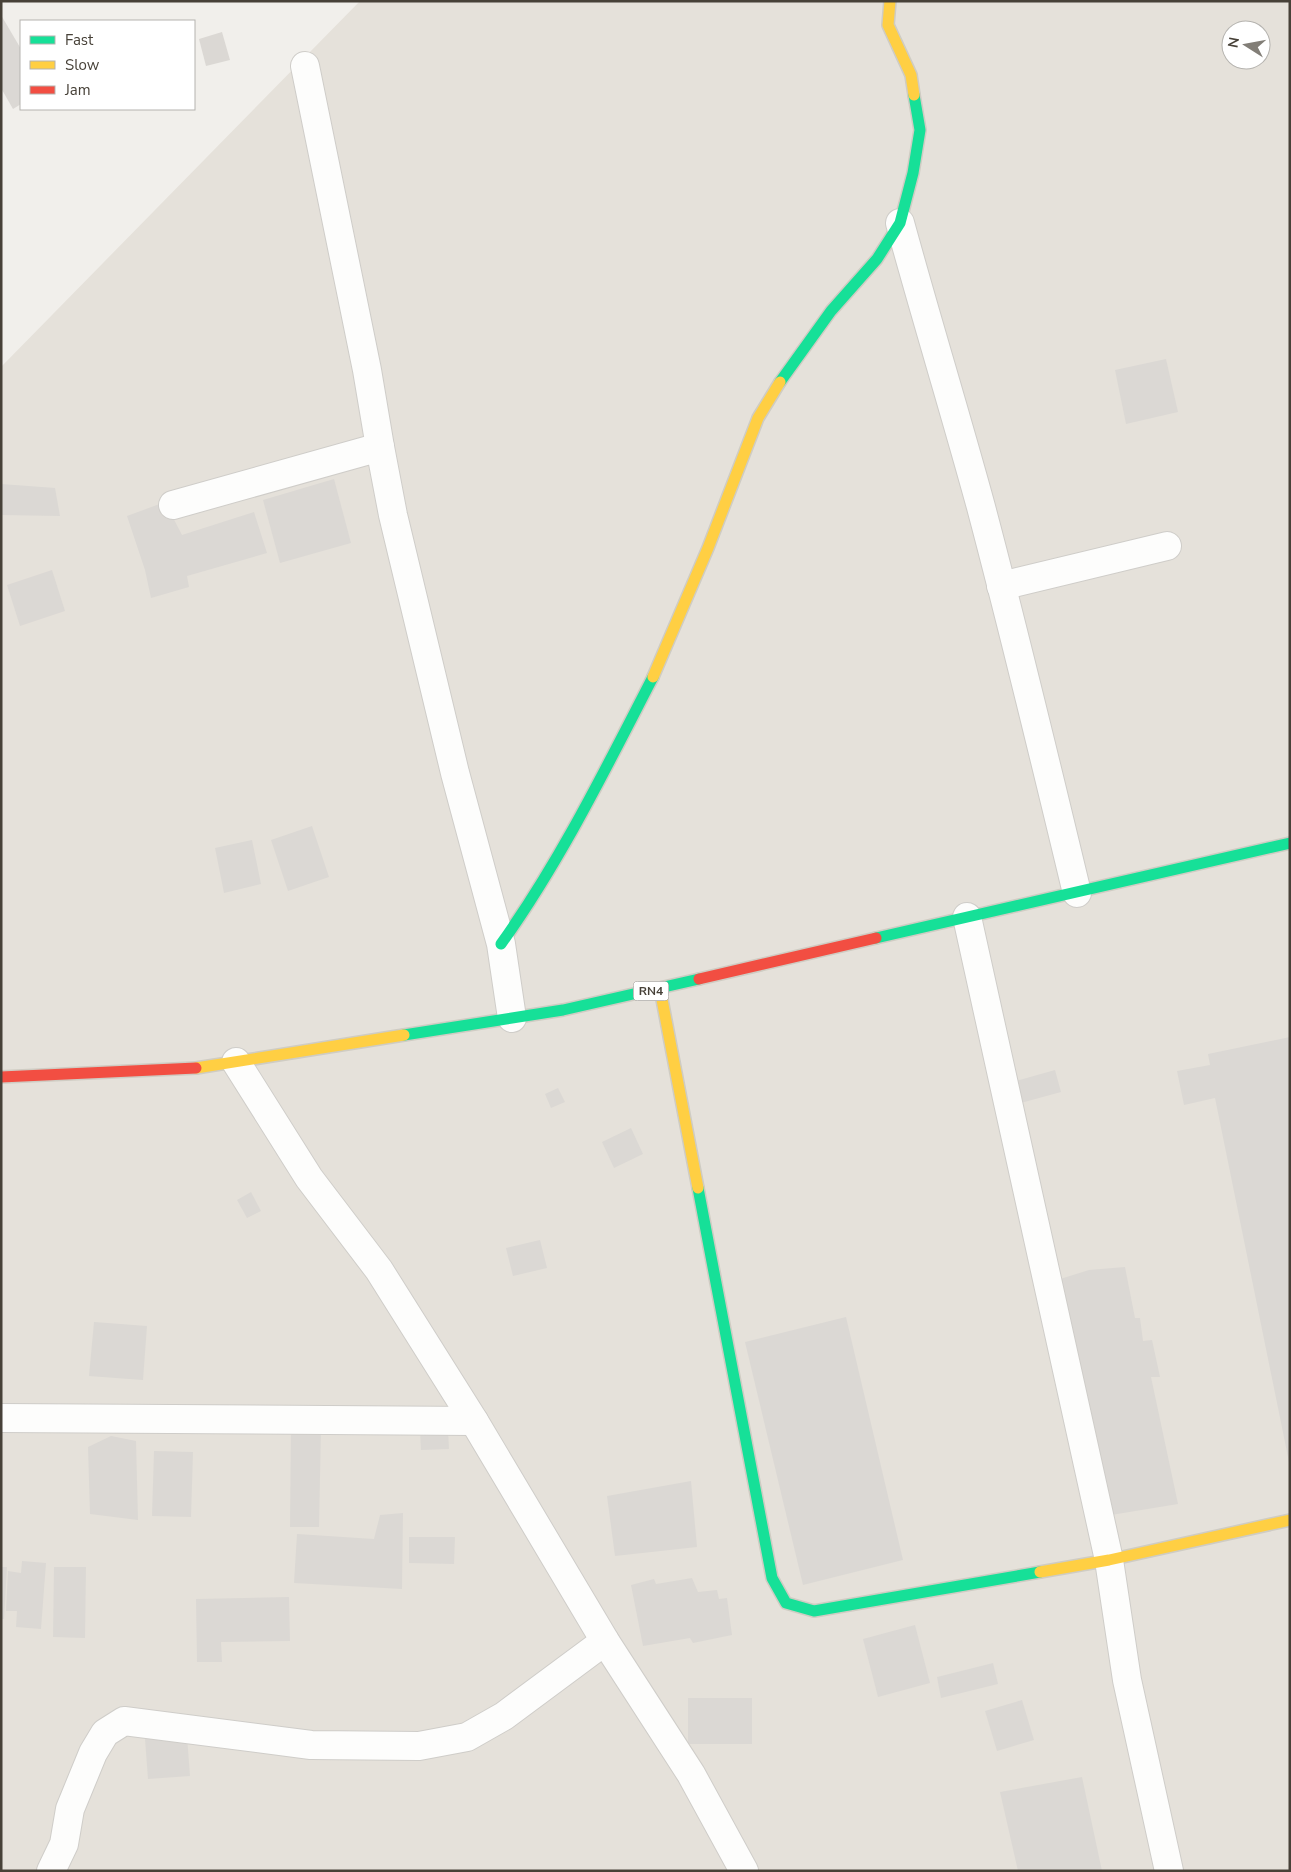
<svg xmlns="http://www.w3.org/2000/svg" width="1291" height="1872" font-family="'Nunito Sans',sans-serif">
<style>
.residential{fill:#e5e1da;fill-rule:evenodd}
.building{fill:#dbd8d4}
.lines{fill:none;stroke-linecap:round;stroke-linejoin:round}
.street-casing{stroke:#cfcdc9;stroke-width:30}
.fast-casing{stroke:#cfccc3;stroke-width:14}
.slow-casing{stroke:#cfccc3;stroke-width:14}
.jam-casing{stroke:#cfccc3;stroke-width:14}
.street{stroke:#fdfdfc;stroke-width:28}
.fast{stroke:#16e098;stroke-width:11}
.slow{stroke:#ffcf43;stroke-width:11}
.jam{stroke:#f24e42;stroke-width:11}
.labels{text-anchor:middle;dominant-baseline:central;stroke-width:4.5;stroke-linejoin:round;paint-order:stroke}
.shield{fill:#fff;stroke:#7e7a74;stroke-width:1}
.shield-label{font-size:12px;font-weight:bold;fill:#474138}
</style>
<rect width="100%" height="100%" fill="#f1efeb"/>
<path class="residential" d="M360,1H1290V1871H1V367ZM1231,30H1261V60H1231Z"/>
<g class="building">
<polygon points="1,15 21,49 21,104 13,109 1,88"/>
<polygon points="222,32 230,60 206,66 199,39"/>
<polygon points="1166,359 1178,412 1126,424 1115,370"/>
<polygon points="334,479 351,543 280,563 263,500"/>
<polygon points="1,484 55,488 60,516 1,515"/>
<polygon points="165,502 182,535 254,512 267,553 187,576 189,587 151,598 145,570 127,516"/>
<polygon points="52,570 65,611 20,626 7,585"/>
<polygon points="312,826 329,877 288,891 271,840"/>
<polygon points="252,840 261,884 224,893 215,848"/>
<polygon points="1290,1037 1290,1461 1289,1462 1215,1098 1184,1105 1177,1071 1210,1065 1208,1054"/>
<polygon points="1055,1070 1061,1092 1017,1104 1012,1082"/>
<polygon points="558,1088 565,1102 551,1108 545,1094"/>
<polygon points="631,1128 643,1154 614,1168 602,1142"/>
<polygon points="251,1192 261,1211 247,1218 237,1200"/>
<polygon points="540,1240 547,1268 513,1276 506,1248"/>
<polygon points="1125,1267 1135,1318 1140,1318 1143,1341 1152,1340 1160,1377 1151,1377 1178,1504 1105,1516 1057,1280 1089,1270"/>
<polygon points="846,1317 903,1560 803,1585 745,1342"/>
<polygon points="94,1322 147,1326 143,1380 89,1376"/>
<polygon points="291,1428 321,1428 319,1527 290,1527"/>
<polygon points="448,1430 449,1449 421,1450 420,1431"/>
<polygon points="111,1436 136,1441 138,1520 90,1514 88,1447"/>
<polygon points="154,1451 193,1452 191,1517 152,1516"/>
<polygon points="691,1481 697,1547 615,1556 607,1496"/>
<polygon points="403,1513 402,1589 294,1583 297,1534 374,1539 380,1515"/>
<polygon points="409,1537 455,1537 454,1564 409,1563"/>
<polygon points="22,1561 46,1563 41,1629 16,1627 17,1611 6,1611 8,1571 21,1573"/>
<polygon points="1,1567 7,1567 4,1619 1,1619"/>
<polygon points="54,1567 86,1567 85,1638 53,1637"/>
<polygon points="692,1578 698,1592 717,1590 719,1599 727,1598 732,1635 693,1643 690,1638 643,1646 631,1585 654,1579 656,1584"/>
<polygon points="289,1597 290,1641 221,1642 222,1662 197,1662 196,1599"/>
<polygon points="915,1625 930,1683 878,1697 863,1639"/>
<polygon points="993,1663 998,1684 941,1698 937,1677"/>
<rect x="688" y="1698" width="64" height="46"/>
<polygon points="1022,1700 1034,1740 997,1751 985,1711"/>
<polygon points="187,1736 190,1776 148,1779 145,1739"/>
<polygon points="1082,1777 1102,1871 1018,1871 1000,1792"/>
</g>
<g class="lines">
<g class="street-casing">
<g id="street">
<polyline points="305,66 367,370 380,447"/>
<path d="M900,223C926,318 955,412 981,507C1015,635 1046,764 1077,893"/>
<polyline points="173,505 380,447 393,515 455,773 501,944 512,1018"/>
<polyline points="1001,586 1167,546"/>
<polyline points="967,917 1109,1560 1127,1680 1169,1871"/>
<polyline points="236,1062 309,1178 379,1270 474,1421 605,1641 691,1774 744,1871"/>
<polyline points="1,1418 474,1421"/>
<polyline points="51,1871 64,1844 70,1809 93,1753 105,1733 124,1721 311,1745 419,1746 467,1737 504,1716 605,1641"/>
</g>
</g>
<g class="fast-casing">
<g id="fast">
<polyline points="780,382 831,311 877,259 900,223 913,173 920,130 914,95"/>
<polyline points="876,938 1290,843"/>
<path d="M501,944C561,860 606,768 653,677"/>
<polyline points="404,1035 563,1010 699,979"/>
<polyline points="698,1188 772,1578 786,1603 814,1611 1040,1572"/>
</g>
</g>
<g class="slow-casing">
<g id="slow">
<polyline points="890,1 888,25 911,75 914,95"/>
<polyline points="653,677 708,548 758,418 780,382"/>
<polyline points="660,989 698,1188"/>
<polyline points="196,1068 404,1035"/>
<polyline points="1040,1572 1109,1560 1290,1520"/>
</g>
</g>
<g class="jam-casing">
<g id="jam">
<polyline points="699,979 876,938"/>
<polyline points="1,1077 196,1068"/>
</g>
</g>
<use href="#street" class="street"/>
<use href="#fast" class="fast"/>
<use href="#slow" class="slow"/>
<use href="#jam" class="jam"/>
</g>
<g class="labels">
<rect class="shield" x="633.5" y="981.5" width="35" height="19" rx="4"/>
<g class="shield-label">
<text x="651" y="991">RN4</text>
</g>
</g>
<rect width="1291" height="1872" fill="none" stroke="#474138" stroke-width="5"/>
<rect x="20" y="20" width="175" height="90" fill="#ffffff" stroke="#b5b3af"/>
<rect x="30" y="36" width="25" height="8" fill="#16e098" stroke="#b5b3af"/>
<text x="65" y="45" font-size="15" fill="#474138">Fast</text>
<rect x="30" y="61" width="25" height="8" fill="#ffcf43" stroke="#b5b3af"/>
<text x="65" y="70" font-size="15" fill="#474138">Slow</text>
<rect x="30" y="86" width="25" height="8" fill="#f24e42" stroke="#b5b3af"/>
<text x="65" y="95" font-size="15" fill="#474138">Jam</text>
<g transform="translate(1246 45) rotate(281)"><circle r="24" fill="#ffffff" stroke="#b5b3af"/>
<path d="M0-4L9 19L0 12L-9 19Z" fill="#827e77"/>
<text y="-8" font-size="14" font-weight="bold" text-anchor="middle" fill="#474138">N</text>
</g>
</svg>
